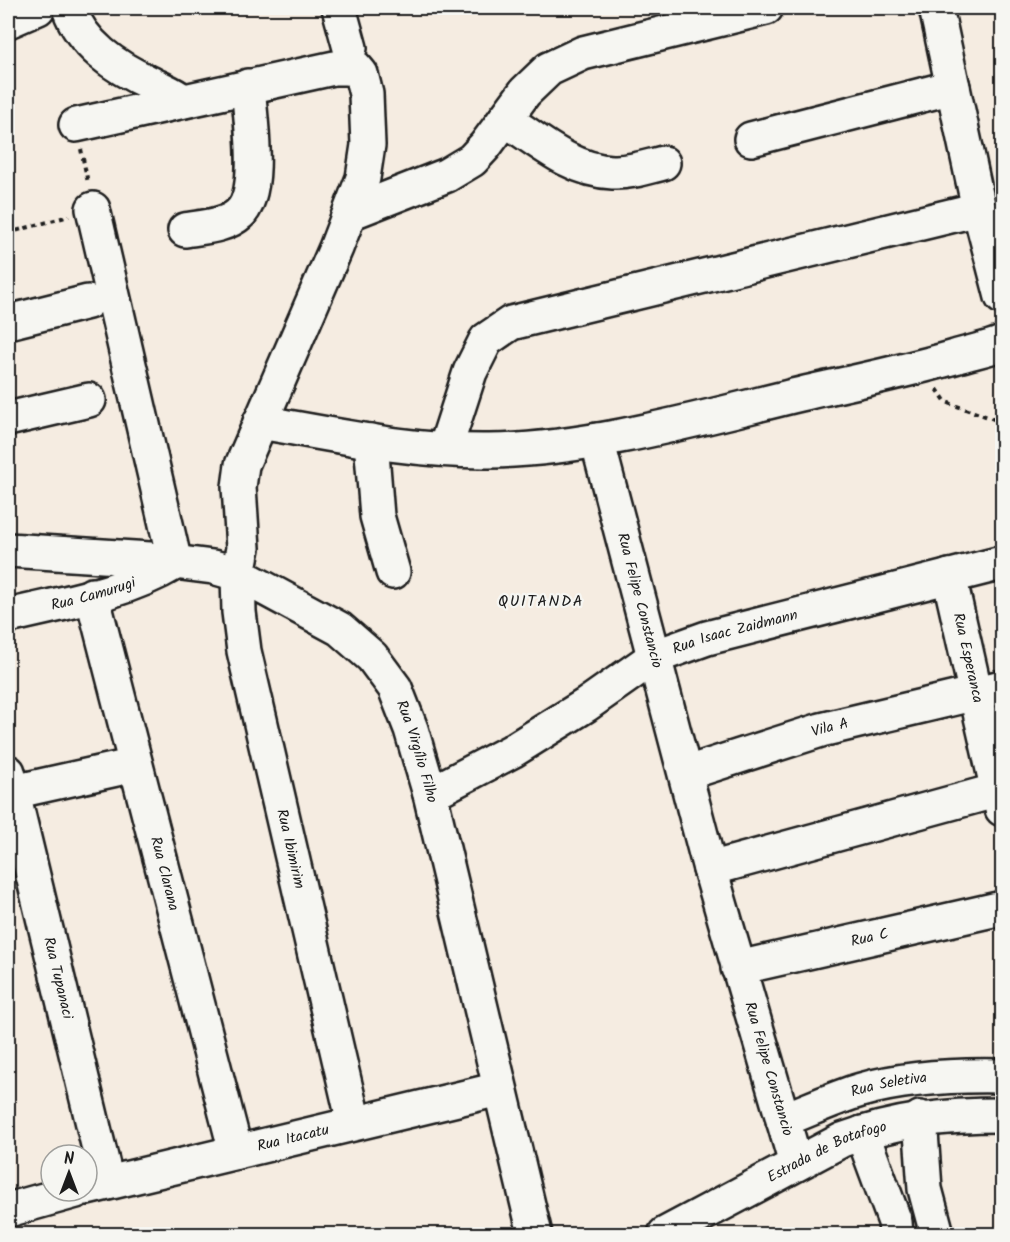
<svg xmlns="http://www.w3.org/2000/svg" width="1010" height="1242" font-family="Kalam,sans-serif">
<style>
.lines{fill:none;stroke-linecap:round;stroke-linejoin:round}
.minor-casing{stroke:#1c1c1c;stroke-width:38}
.major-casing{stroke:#1c1c1c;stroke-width:38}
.path{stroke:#1c1c1c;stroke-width:4;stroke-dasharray:4.5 4.5;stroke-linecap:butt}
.minor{stroke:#f6f6f2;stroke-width:33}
.major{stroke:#f6f6f2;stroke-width:33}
.labels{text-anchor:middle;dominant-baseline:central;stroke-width:4.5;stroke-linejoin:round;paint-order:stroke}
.street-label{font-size:15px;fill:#1c1c1c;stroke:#f6f6f2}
.neighbourhood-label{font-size:16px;letter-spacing:1.5px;fill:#1c1c1c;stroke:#f6f6f2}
</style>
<rect width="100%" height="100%" fill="#f5ece1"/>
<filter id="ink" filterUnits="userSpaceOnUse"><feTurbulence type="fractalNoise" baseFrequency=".0167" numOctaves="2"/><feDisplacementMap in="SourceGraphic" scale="12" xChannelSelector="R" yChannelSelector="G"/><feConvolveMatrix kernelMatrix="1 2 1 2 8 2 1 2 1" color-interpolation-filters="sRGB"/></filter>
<g filter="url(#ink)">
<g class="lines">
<g class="minor-casing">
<g id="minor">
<path d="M69,8C82,45 115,67 150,83C161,89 173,93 183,101"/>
<polyline points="339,8 350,48"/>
<polyline points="936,8 979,209 1002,297"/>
<polyline points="8,21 38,8"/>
<path d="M505,119C537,140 572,171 612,172C629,173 647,167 663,163"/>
<path id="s1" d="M76,125L334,68H356L361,74L366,94L368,145L363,178L336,248L242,465L239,487L243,548L238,574L239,612L244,651L354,1123"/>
<polyline points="751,139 953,87"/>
<polyline points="350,213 447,175 472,160 485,146 525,92 549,69 583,53 766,8"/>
<path d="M185,230C202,227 226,226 239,214C263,193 250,116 248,86"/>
<polyline points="8,322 88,302"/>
<polyline points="8,419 89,400"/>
<path d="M260,422C335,435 412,452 489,451C594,450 715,414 818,390C864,380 910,370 955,357C970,352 988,349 1002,343"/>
<path id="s2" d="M597,440L710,869L796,1164"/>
<polyline points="371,441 377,516 393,572"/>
<polyline points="445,449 470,372 486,340 511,323 979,209"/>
<path id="s3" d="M8,550L150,559L213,567L238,574L340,629L372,657L395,688L411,729L430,794L535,1234"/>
<path id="s4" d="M949,576L1002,809"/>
<path id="s5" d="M92,595L236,1152"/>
<path id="s6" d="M8,616C63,603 125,593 175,563L93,209"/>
<path id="s7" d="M8,772L107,1182"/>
<path id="s8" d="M687,773L821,730L1002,687"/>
<polyline points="13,792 135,765"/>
<path id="s9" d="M430,794L512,751L586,705L654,657L707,638L1002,563"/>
<polyline points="710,869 1002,789"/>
<path id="s10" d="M738,968L1002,908"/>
<polyline points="920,1118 925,1189 937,1234"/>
<path id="s11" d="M783,1120C809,1110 834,1098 861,1090C907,1077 955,1075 1002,1076"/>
<polyline points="862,1133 895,1222 896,1234"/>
<path id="s12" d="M87,1188L499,1089"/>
<polyline points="8,1210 76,1191"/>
</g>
</g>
<g class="major-casing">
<g id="major">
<path id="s13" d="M665,1234L842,1140C897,1120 945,1115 1002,1115"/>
</g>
</g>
<g class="path">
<polyline points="81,149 88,183"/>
<polyline points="8,233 69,216"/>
<polyline points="937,389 946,402 1002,422"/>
</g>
<use href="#minor" class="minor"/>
<use href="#major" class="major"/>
</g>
</g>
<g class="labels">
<g class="street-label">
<text stroke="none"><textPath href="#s6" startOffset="88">Rua Camurugi</textPath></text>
<text stroke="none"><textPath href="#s2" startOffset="166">Rua Felipe Constancio</textPath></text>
<text stroke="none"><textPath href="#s9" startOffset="348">Rua Isaac Zaidmann</textPath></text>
<text stroke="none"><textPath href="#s4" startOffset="84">Rua Esperanca</textPath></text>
<text stroke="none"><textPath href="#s8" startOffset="150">Vila A</textPath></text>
<text stroke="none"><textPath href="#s3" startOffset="496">Rua Virgílio Filho</textPath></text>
<text stroke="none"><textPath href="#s1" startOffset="1101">Rua Ibimirim</textPath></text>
<text stroke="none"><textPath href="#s5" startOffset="288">Rua Clarana</textPath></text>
<text stroke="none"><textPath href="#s10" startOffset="135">Rua C</textPath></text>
<text stroke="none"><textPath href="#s7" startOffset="212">Rua Tupanaci</textPath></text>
<text stroke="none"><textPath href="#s2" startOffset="652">Rua Felipe Constancio</textPath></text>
<text stroke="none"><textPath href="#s11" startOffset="112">Rua Seletiva</textPath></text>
<text stroke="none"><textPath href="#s12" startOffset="212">Rua Itacatu</textPath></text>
<text stroke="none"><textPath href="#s13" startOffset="182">Estrada de Botafogo</textPath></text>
</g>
<g class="neighbourhood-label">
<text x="541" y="601">QUITANDA</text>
</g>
</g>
<rect width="1010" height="1242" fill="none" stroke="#f6f6f2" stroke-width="30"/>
<rect x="15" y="15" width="980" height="1212" fill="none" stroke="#1c1c1c" stroke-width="2" filter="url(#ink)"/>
<g transform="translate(69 1173)"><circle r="28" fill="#f6f6f2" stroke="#9f9f9c" stroke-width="1.5"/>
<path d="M0-4.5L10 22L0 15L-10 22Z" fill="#1c1c1c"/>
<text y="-9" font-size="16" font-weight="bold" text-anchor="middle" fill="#1c1c1c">N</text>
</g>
</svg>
